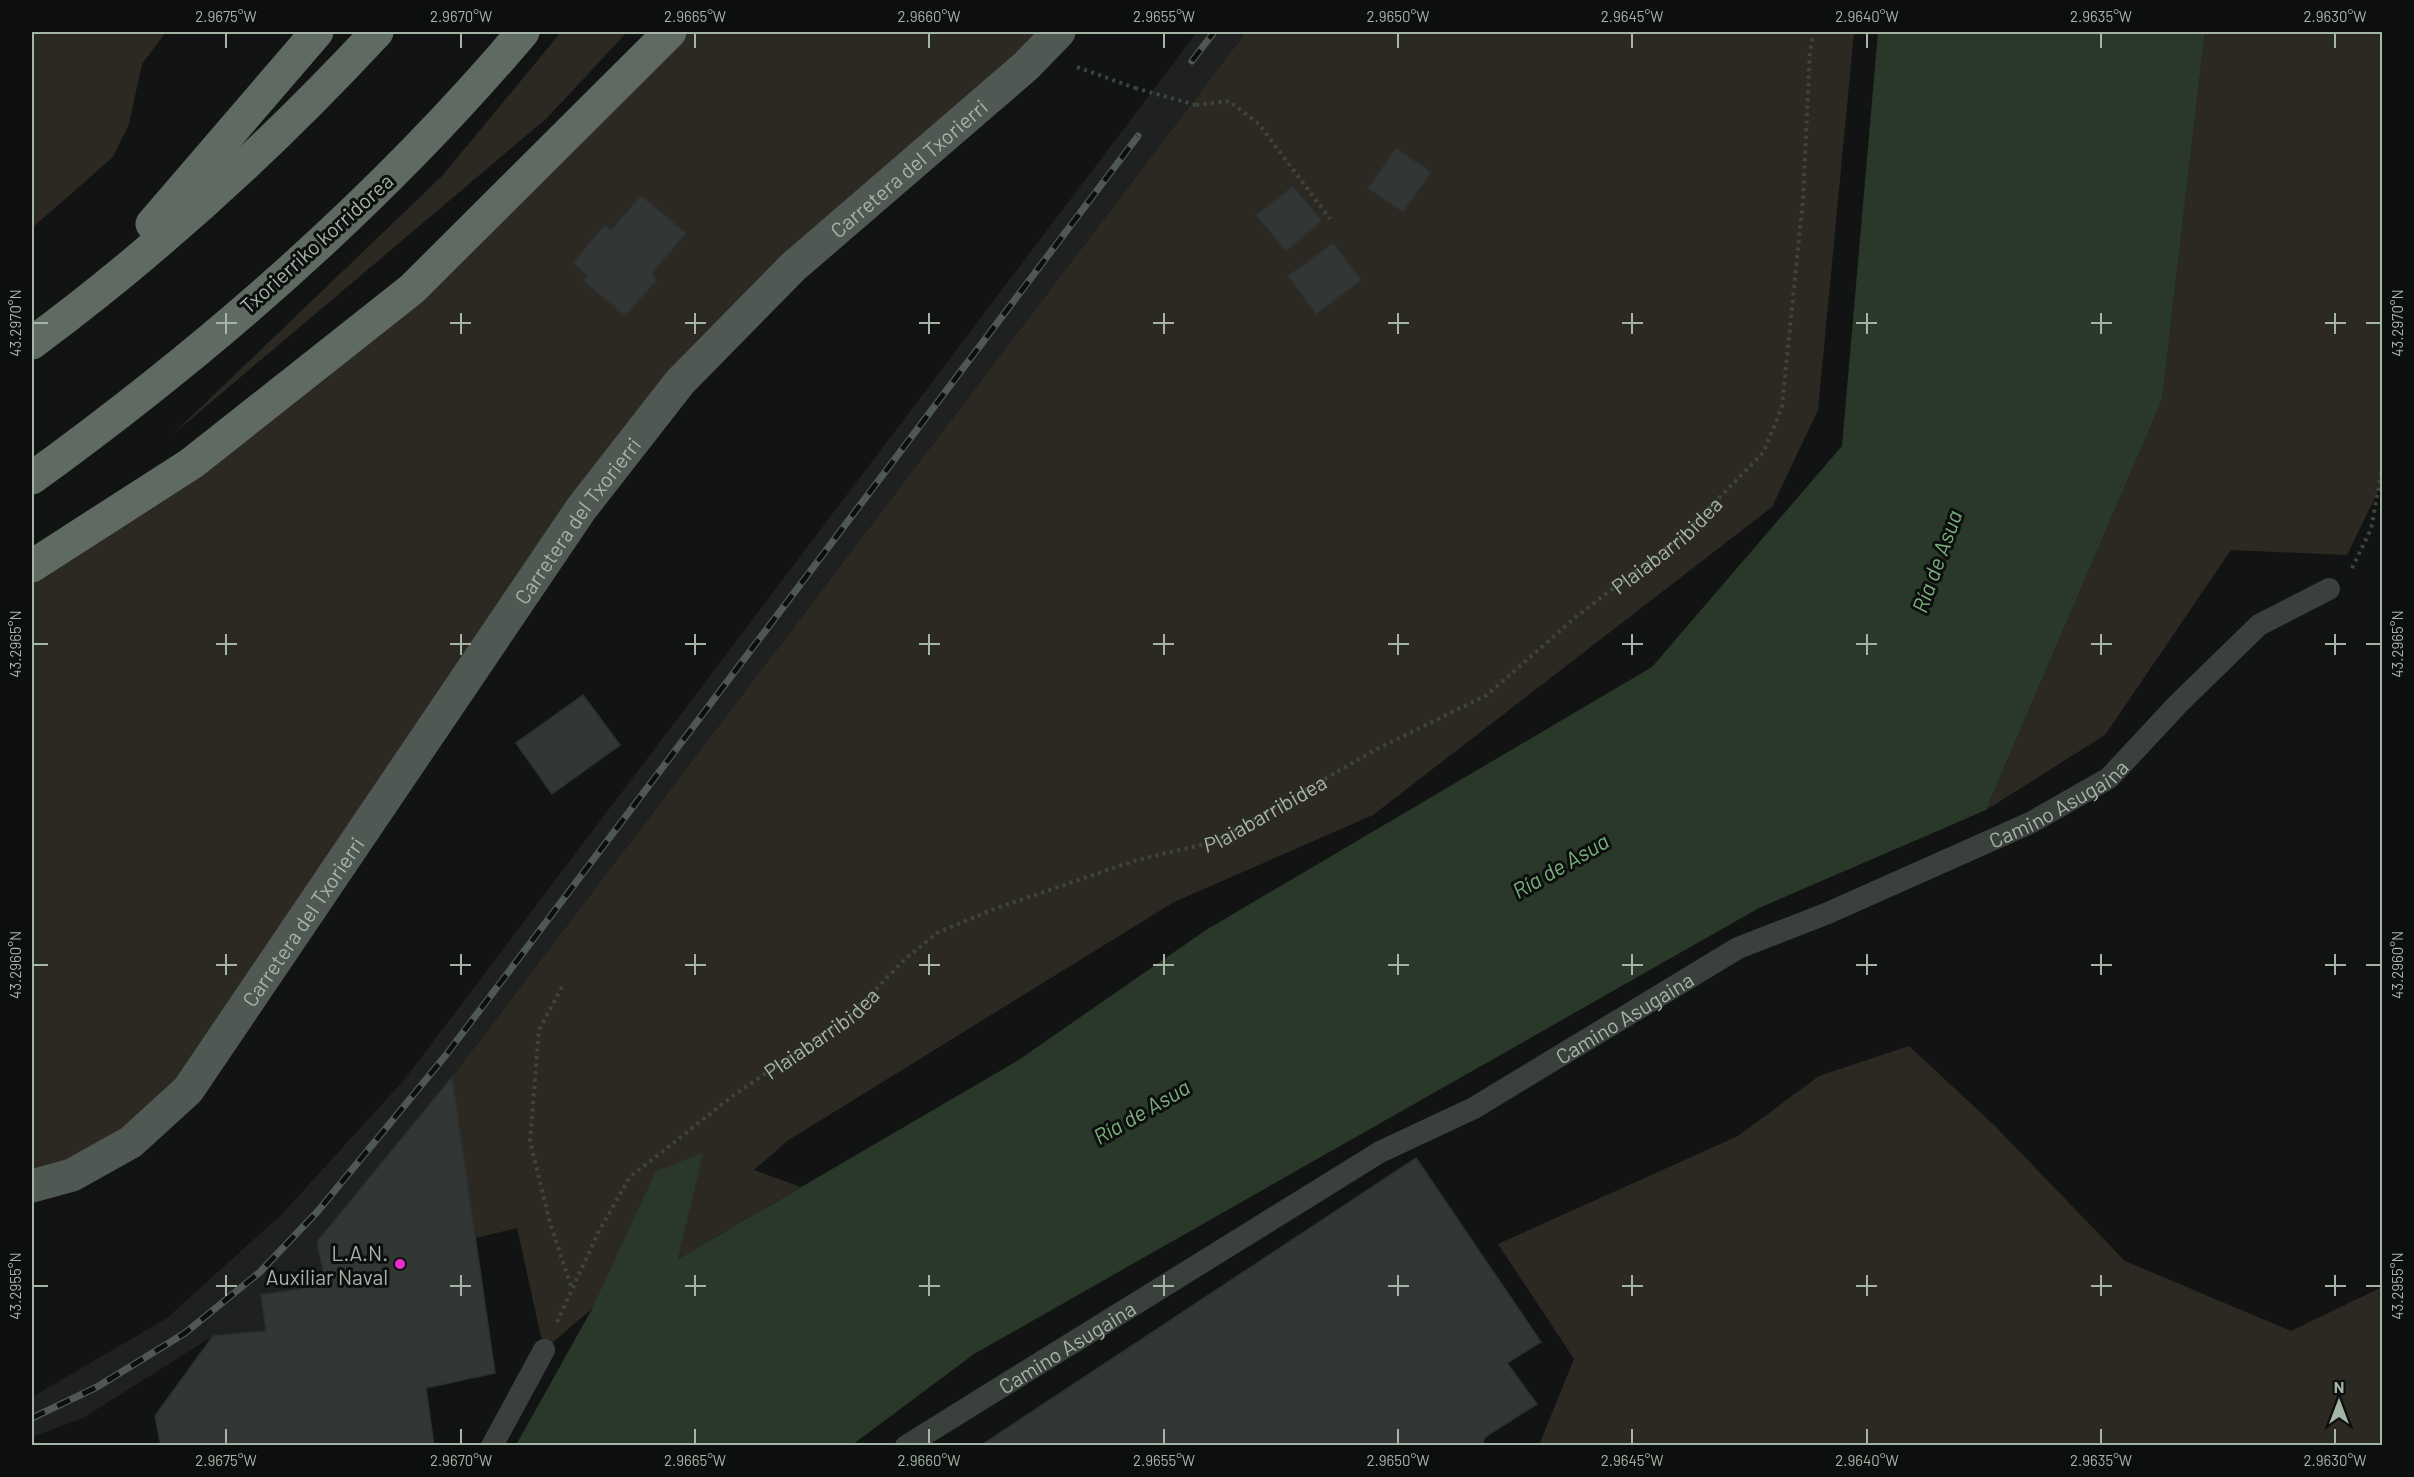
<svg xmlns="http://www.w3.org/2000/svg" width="2414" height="1477" font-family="Barlow,sans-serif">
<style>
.built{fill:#1e2120}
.green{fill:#2c2923}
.water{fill:#293829}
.building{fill:#323634;stroke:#2c302e;stroke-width:1.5}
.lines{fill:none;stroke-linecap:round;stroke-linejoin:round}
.path{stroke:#3d453f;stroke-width:4;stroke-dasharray:3 4.5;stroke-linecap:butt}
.lane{stroke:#3a403c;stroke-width:22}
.primary{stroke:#4f5852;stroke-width:33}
.highway{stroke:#5f6a62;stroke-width:33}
.rail-casing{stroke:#4f5852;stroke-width:7}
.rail{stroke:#0d0f0e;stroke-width:4.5;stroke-dasharray:14;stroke-linecap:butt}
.path-bridge{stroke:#3d453f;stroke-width:4;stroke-dasharray:3 4.5;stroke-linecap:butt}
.ticks{fill:none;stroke:#a4b5a8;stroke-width:2}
.poi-dot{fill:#f12dc9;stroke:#0d0f0e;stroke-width:2}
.labels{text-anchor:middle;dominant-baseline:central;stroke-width:6;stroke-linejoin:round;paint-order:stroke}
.street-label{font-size:21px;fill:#a4b5a8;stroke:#0d0f0e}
.poi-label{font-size:21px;fill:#a4b5a8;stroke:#0d0f0e;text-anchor:end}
.water-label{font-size:22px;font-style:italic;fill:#7ab07b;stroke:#0d0f0e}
.neatline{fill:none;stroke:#a4b5a8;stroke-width:2}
.ticks-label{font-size:15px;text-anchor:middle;fill:#a4b5a8}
</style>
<rect width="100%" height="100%" fill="#121413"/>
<polygon class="built" points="1197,32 1246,32 452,1077 317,1242 326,1285 261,1295 266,1331 213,1336 83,1418 32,1437 32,1397 167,1318 282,1214 404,1080"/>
<g class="green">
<polygon points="32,32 166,32 142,64 129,124 113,157 32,228"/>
<polygon points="561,32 627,32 547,118 172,435 442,176"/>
<polygon points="670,32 1059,32 680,382 188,1090 32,1186 32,566 412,289"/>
<polygon points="1246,32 1854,32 1818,410 1772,507 1373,815 1174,902 787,1141 754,1170 801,1187 678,1259 684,1230 544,1350 517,1228 475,1238 452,1077"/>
<polygon points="2205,32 2382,32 2382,483 2347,555 2231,550 2105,735 1986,810 2162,400"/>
<polygon points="1909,1046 1995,1126 2125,1261 2291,1331 2382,1287 2382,1445 1539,1445 1574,1359 1498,1244 1738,1136 1819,1076"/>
</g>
<polygon class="water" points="1878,32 2205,32 2162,400 1986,810 1759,908 974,1354 852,1445 516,1445 592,1309 656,1171 703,1153 678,1259 1017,1061 1206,930 1652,667 1842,446"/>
<g class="building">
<polygon points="1396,148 1431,172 1403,212 1368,188"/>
<polygon points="1293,186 1322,221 1286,251 1256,215"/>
<polygon points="641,196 686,233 652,273 656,281 625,316 583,280 587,275 573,263 605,225 611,230"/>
<polygon points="1333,243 1361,280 1316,314 1288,276"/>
<polygon points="583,695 620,745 552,794 516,743"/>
<polygon points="452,1077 495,1373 426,1388 434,1446 161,1446 155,1416 213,1336 266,1331 261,1295 326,1285 317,1242"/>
<polygon points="1416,1158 1541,1342 1507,1363 1537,1404 1485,1437 1482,1446 980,1446"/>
</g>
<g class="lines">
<g class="path">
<polyline points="1077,67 1135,88"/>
<polyline points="1196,105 1229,101 1259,124 1330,219"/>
<polyline points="2352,568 2371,529 2382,469"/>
<polyline points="562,987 539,1030 530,1141 550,1223 572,1289"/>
<path id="s1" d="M557,1322L599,1231L630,1177L734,1095L853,1013L905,959L937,933L994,909L1137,860L1214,842L1377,749L1487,695L1577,616L1682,536L1763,453L1782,407L1803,199L1810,51L1814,32"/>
</g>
<g class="lane">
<polyline points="492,1446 544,1350"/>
<path id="s2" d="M906,1446L1380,1152L1474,1108L1738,948L1828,913L2032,822L2109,778L2178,704L2259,625L2329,589"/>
</g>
<path class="primary" id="s3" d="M32,1186L72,1175L131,1142L188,1090L581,509L680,382L793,267L1026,66L1059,32"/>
<g class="highway">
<polyline points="152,224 317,32"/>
<path d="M32,343C156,251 272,145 377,32"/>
<path d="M32,478C210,349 380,201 523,32"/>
<polyline points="32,566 192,463 412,289 670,32"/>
</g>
<g class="rail-casing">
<g id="rail">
<polyline points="1192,61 1214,32"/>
<polyline points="32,1418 97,1387 185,1333 260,1272 318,1211 446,1055 1138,136"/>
</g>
</g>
<use href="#rail" class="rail"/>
<polyline class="path-bridge" points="1135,88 1196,105"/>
</g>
<path class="ticks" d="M226,33V48M461,33V48M695,33V48M929,33V48M1164,33V48M1398,33V48M1632,33V48M1867,33V48M2101,33V48M2335,33V48M226,313V334M461,313V334M695,313V334M929,313V334M1164,313V334M1398,313V334M1632,313V334M1867,313V334M2101,313V334M2335,313V334M33,323H48M216,323H237M450,323H471M685,323H706M919,323H940M1153,323H1174M1388,323H1409M1622,323H1643M1856,323H1877M2091,323H2112M2325,323H2346M2366,323H2381M226,634V655M461,634V655M695,634V655M929,634V655M1164,634V655M1398,634V655M1632,634V655M1867,634V655M2101,634V655M2335,634V655M33,644H48M216,644H237M450,644H471M685,644H706M919,644H940M1153,644H1174M1388,644H1409M1622,644H1643M1856,644H1877M2091,644H2112M2325,644H2346M2366,644H2381M226,954V975M461,954V975M695,954V975M929,954V975M1164,954V975M1398,954V975M1632,954V975M1867,954V975M2101,954V975M2335,954V975M33,965H48M216,965H237M450,965H471M685,965H706M919,965H940M1153,965H1174M1388,965H1409M1622,965H1643M1856,965H1877M2091,965H2112M2325,965H2346M2366,965H2381M226,1275V1296M461,1275V1296M695,1275V1296M929,1275V1296M1164,1275V1296M1398,1275V1296M1632,1275V1296M1867,1275V1296M2101,1275V1296M2335,1275V1296M33,1286H48M216,1286H237M450,1286H471M685,1286H706M919,1286H940M1153,1286H1174M1388,1286H1409M1622,1286H1643M1856,1286H1877M2091,1286H2112M2325,1286H2346M2366,1286H2381M226,1429V1444M461,1429V1444M695,1429V1444M929,1429V1444M1164,1429V1444M1398,1429V1444M1632,1429V1444M1867,1429V1444M2101,1429V1444M2335,1429V1444"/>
<circle class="poi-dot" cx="400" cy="1264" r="6"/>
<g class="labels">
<g class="street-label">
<text stroke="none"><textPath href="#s3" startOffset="1362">Carretera del Txorierri</textPath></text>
<text transform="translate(316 243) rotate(-42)">Txorierriko korridorea</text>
<text stroke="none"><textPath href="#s3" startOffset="876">Carretera del Txorierri</textPath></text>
<text stroke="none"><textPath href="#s1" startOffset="1392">Plaiabarribidea</textPath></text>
<text stroke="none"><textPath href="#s2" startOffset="1322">Camino Asugaina</textPath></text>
<text stroke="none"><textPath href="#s1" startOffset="906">Plaiabarribidea</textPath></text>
<text stroke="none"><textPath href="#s3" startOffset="390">Carretera del Txorierri</textPath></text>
<text stroke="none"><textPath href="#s2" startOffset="837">Camino Asugaina</textPath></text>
<text stroke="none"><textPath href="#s1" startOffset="402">Plaiabarribidea</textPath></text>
<text stroke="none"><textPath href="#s2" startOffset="189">Camino Asugaina</textPath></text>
</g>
<g class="poi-label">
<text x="388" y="1252">L.A.N.<tspan x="388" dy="24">Auxiliar Naval</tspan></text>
</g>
<g class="water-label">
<text transform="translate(1936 561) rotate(-70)">Ría de Asua</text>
<text transform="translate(1560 865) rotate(-30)">Ría de Asua</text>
<text transform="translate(1141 1111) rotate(-30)">Ría de Asua</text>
</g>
</g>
<rect width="2414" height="1477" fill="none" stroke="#0d0f0e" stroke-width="66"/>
<g transform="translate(2339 1402)" stroke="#0d0f0e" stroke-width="4.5" paint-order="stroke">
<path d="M0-4.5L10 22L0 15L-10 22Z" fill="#a4b5a8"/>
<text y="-9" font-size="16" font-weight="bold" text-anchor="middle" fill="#a4b5a8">N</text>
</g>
<rect x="33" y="33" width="2348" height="1411" class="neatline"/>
<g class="ticks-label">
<text x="226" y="22">2.9675°W</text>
<text x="461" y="22">2.9670°W</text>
<text x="695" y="22">2.9665°W</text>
<text x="929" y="22">2.9660°W</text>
<text x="1164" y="22">2.9655°W</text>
<text x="1398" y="22">2.9650°W</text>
<text x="1632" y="22">2.9645°W</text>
<text x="1867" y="22">2.9640°W</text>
<text x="2101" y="22">2.9635°W</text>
<text x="2335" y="22">2.9630°W</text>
<text transform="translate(16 323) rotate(-90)" y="5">43.2970°N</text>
<text transform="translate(2398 323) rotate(-90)" y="5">43.2970°N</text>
<text transform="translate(16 644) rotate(-90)" y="5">43.2965°N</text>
<text transform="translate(2398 644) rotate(-90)" y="5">43.2965°N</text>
<text transform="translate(16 965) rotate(-90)" y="5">43.2960°N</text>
<text transform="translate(2398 965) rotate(-90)" y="5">43.2960°N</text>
<text transform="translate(16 1286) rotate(-90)" y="5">43.2955°N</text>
<text transform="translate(2398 1286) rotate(-90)" y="5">43.2955°N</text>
<text x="226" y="1466">2.9675°W</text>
<text x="461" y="1466">2.9670°W</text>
<text x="695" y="1466">2.9665°W</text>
<text x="929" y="1466">2.9660°W</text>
<text x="1164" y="1466">2.9655°W</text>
<text x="1398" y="1466">2.9650°W</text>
<text x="1632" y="1466">2.9645°W</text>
<text x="1867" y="1466">2.9640°W</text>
<text x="2101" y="1466">2.9635°W</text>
<text x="2335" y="1466">2.9630°W</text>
</g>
</svg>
